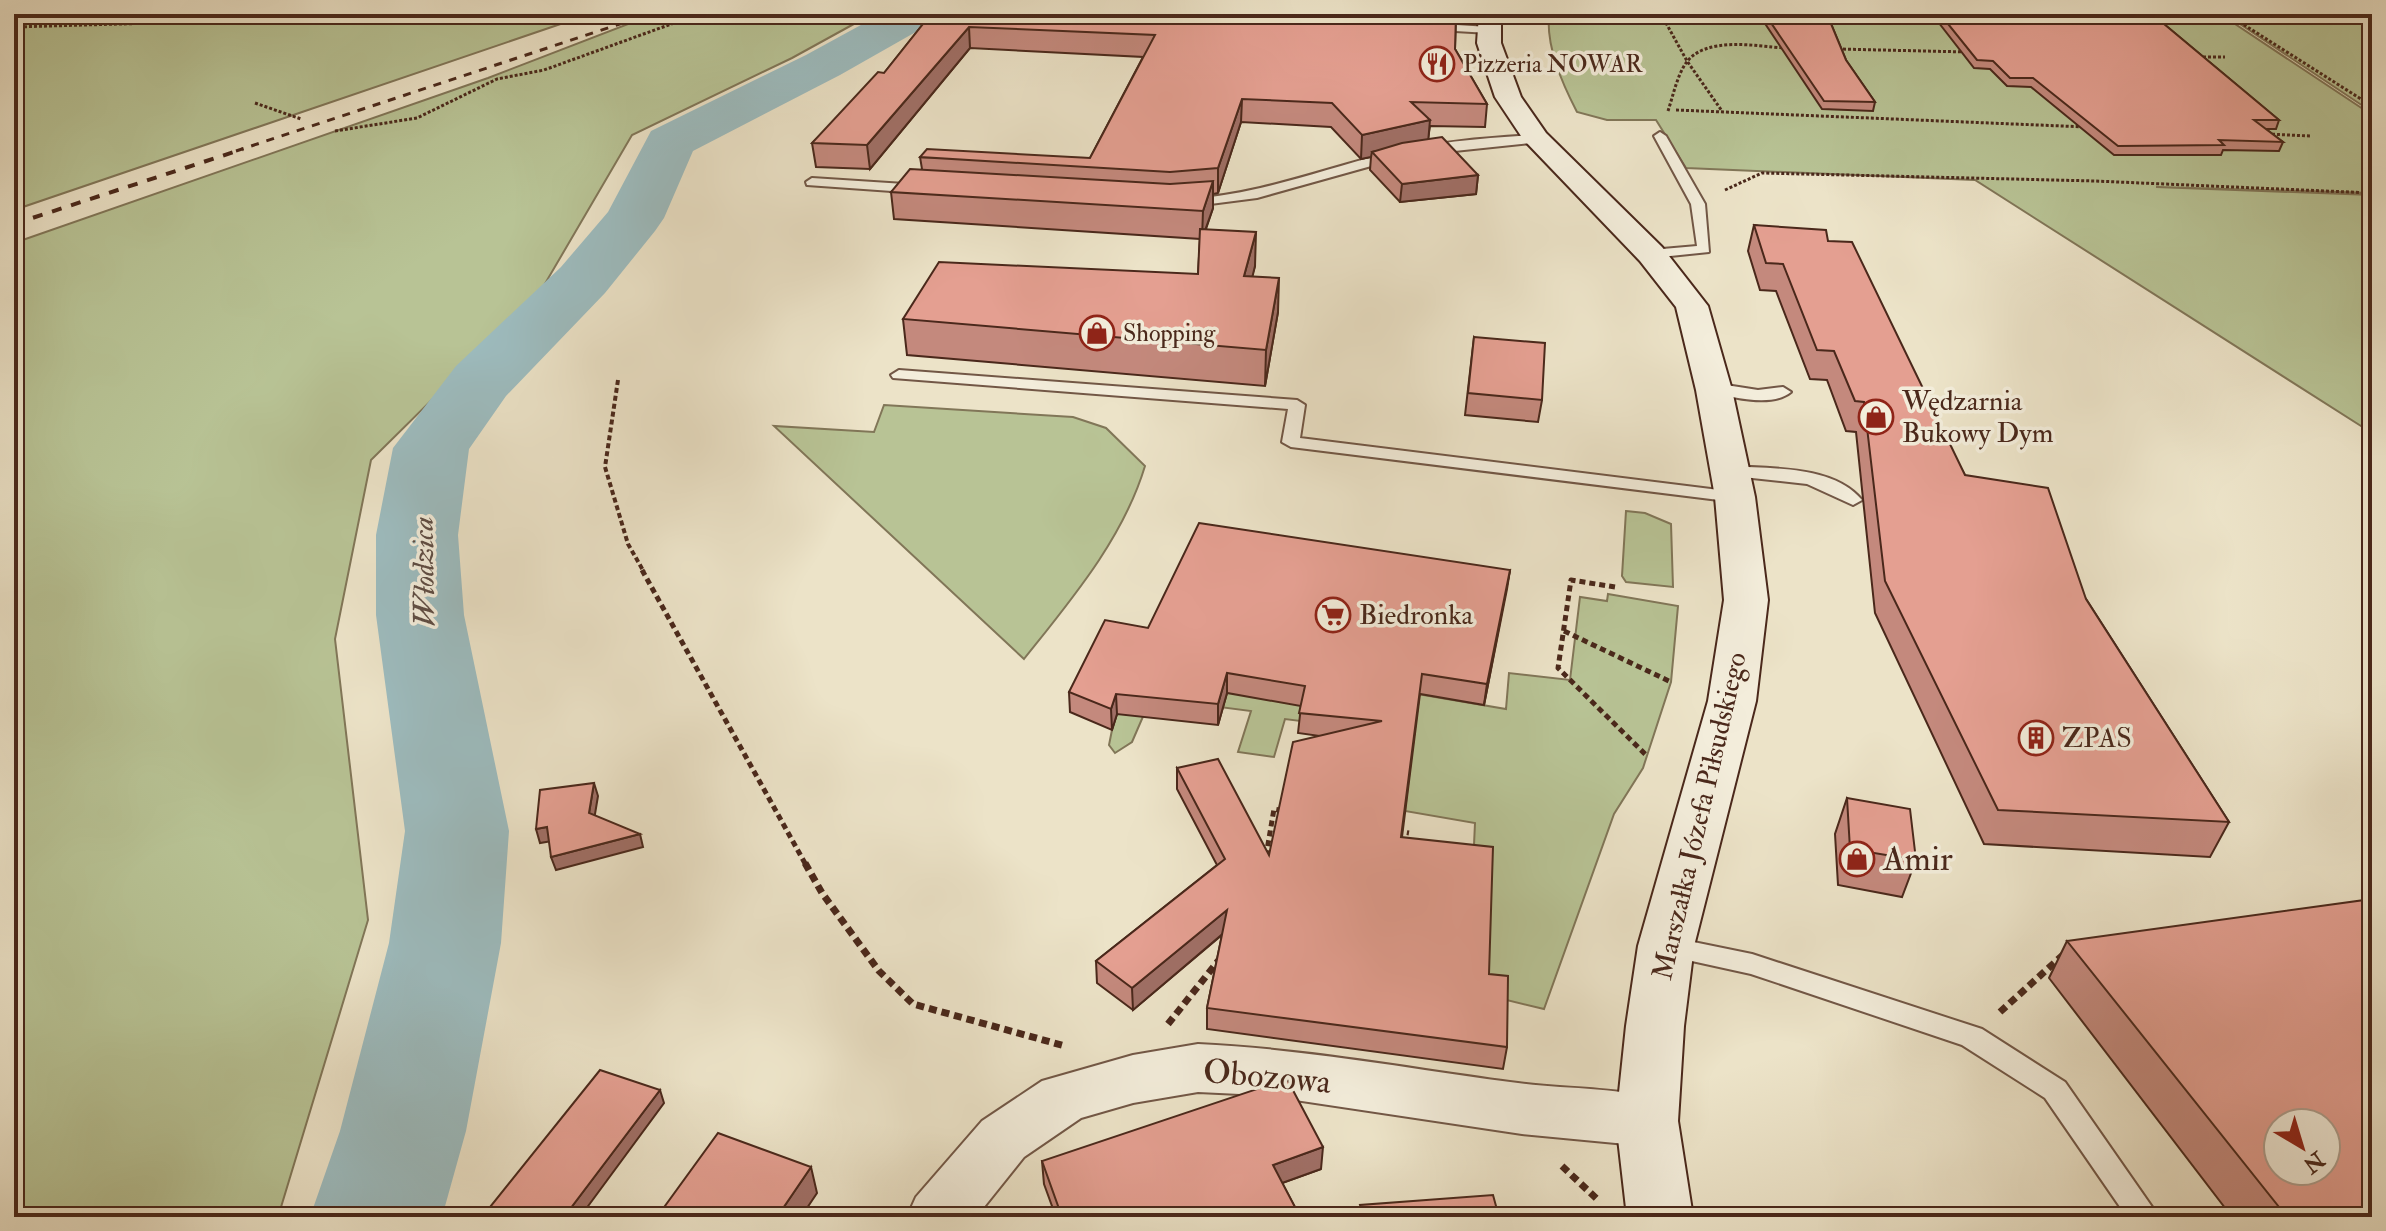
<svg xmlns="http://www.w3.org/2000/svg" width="2386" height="1231" font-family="'IM FELL Double Pica',serif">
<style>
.green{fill:#b8c395;stroke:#817658;stroke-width:2}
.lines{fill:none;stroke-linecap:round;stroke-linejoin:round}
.river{fill:#9dbcbf;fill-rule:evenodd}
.lane-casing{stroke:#725746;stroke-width:4}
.street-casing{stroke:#725746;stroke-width:4}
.secondary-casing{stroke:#4a281b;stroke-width:4}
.path-far3{stroke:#4a281b;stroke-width:3;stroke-dasharray:3 2;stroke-linecap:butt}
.path-far2{stroke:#4a281b;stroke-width:4;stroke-dasharray:5 3;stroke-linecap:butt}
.path-far1{stroke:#4a281b;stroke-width:5;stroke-dasharray:6 4;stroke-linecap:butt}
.path{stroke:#4a281b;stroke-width:7;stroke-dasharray:8 5;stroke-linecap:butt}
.lane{fill:#f3eddb;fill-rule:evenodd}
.street{fill:#f3eddb;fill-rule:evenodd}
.secondary{fill:#f3eddb;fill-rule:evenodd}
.rail-far1{stroke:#4a281b;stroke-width:3;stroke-dasharray:8 8;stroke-linecap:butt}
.rail{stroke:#4a281b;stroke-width:4;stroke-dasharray:10 10;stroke-linecap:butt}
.wall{fill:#c4897d;stroke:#4a281b;stroke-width:2}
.shaded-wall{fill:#a06f66;stroke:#4a281b;stroke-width:2}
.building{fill:#e49f91;stroke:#4a281b;stroke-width:2;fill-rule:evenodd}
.labels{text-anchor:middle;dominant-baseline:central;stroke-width:7;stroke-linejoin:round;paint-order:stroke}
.far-poi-label{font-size:24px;fill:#4a281b;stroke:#f3eddb;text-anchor:start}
.poi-label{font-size:28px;fill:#4a281b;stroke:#f3eddb;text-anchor:start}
.street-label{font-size:28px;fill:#4a281b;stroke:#f3eddb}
.water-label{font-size:30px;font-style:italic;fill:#5f4d44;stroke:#f3eddb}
.near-poi-label{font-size:34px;fill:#4a281b;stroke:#f3eddb;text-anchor:start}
.near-street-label{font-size:34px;fill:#4a281b;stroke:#f3eddb}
</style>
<rect width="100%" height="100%" fill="#ece3c8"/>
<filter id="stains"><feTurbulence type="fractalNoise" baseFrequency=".0025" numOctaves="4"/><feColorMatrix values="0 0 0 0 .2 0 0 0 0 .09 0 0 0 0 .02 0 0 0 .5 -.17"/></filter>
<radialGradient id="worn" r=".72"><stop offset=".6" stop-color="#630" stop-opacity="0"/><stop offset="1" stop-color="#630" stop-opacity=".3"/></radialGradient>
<g class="green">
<polygon points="14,14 590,14 14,210"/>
<polygon points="654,14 872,14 792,58 632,135 539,294 371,460 335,639 368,920 278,1217 14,1217 14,243 488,78"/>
<path d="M1549,14H2220L2372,115V193L2156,187L2372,195V433L1975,180L1686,168L1656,120H1607L1577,112C1562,83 1546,47 1549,14Z"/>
<polygon points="2225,14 2372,14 2372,112"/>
<path d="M884,405L1073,417L1106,428L1145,466C1123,539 1071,600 1024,659L774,426L874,432Z"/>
<polygon points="1626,511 1645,513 1671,524 1673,587 1626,582 1622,576"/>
<polygon points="1608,594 1678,606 1671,682 1643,768 1614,814 1544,1009 1486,995 1473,867 1475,823 1405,811 1414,735 1285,719 1274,757 1238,752 1251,711 1151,698 1132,742 1115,753 1109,745 1112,730 1091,670 1306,675 1506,709 1509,673 1570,680 1580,597 1607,601"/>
</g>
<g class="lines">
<polygon class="river" points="881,14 947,14 941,23 914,33 840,75 693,151 664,218 655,231 605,293 506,396 469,449 458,535 464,615 509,831 501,943 466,1131 442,1217 310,1217 340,1131 389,943 405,831 376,615 376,535 393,448 456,366 561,267 608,212 651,131 806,55"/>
<g class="lane-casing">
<g id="lane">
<polygon points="1385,14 1395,14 1393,21 1489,27 1494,30 1489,33 1387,27 1382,24"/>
<polygon points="1660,132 1666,136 1705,204 1709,252 1651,258 1644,254 1651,250 1697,246 1691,204 1654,136"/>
<path d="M1536,135L1540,136V142L1407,156L1257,198L1187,207L1180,203L1187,199C1256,195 1318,171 1384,154C1434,142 1485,138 1536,135Z"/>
<polygon points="812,178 920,185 926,189 920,193 807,185 806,182"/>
<polygon points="899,370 1297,400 1305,405 1300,438 1735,492 1744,497 1735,502 1291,447 1282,442 1288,409 893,378 891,375"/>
<path d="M1713,383L1758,390L1783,387L1791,392C1772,408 1730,397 1707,391V385Z"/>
<path d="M1730,466C1771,469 1833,465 1862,500L1853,505L1807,484L1724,475L1721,471L1724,467Z"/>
<polygon points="1669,937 1752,954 1982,1029 2065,1082 2159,1217 2127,1217 2045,1098 1962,1045 1751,974 1660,954 1656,947 1660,940"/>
</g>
</g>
<g class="street-casing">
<path id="street" d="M1198,1044C1305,1049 1411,1069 1518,1083C1567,1090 1621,1086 1668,1103L1677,1121L1668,1139L1647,1146L1522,1134L1261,1095L1198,1092L1133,1103L1081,1118L1024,1157L976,1217H907L916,1197L982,1121L1042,1081L1133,1055Z"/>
</g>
<g class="secondary-casing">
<polygon id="secondary" points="1479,14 1501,14 1501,43 1521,97 1546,133 1662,247 1708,306 1732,390 1755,497 1768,600 1756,701 1694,946 1684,1026 1678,1121 1693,1217 1627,1217 1616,1121 1626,1026 1638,946 1708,701 1724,600 1715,497 1696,390 1676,307 1640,261 1523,139 1495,97 1477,43"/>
</g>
<g class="path-far3">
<polyline points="1661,14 1687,61 1722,111"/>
<polyline points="2227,14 2372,106"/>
<polyline points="14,27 296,19 330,14"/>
<polyline points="1838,49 1968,52"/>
<polyline points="2198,57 2225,57"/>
<polyline points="255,103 301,119"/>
<polyline points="1676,110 2086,127"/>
<path d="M1668,111C1673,96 1677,76 1686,63C1705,36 1756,46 1784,48"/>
<polyline points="335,131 417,118 497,79 544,70 699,14"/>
<polyline points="2267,134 2310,136"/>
<polyline points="1725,190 1762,173 2095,181 2372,193"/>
</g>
<polyline class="path-far2" points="618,380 605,467 628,544 644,572"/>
<g class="path-far1">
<polyline points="642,570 806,865"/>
<polyline points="1615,587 1571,580 1558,668 1646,755"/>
<polyline points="1564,631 1671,682"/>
<polyline points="1397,831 1409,833"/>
<polyline points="1266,856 1274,809 1285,811"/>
</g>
<g class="path">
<polyline points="805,863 822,893 879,971 913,1004 1065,1046"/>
<polyline points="2000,1012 2064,954"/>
<polyline points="1168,1024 1219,960"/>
<polyline points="1562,1166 1598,1200"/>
</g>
<use href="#lane" class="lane"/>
<use href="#street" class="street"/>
<use href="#secondary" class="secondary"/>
<polyline class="rail-far1" points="236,151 650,14"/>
<polyline class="rail" points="14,224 243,149"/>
</g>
<g class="wall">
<polygon points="931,14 1457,14 1456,17 1455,49 1487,104 1485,127 1430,126 1428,139 1478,175 1476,194 1400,202 1370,170 1371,157 1361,159 1331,127 1241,122 1218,193 1213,194 1213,208 1206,229 1255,266 1252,276 1278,312 1265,386 907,355 903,319 1198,274 1200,239 894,219 891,192 922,169 920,157 1090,158 1143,57 970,48 870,169 816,167 812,143 884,73"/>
<polygon points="1762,14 1827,14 1846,60 1875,102 1873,111 1822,109 1764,22"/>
<polygon points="1932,14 2152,14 2279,120 2276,129 2266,129 2283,142 2279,151 2223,150 2221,155 2114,155 2031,87 2007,86 1990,69 1974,68"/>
<polygon points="1754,225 1828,241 1965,475 2086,599 2229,822 2210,857 1984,844 1875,613 1856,432 1846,431 1827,380 1810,379 1776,291 1760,290 1748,251"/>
<polygon points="1474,337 1542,400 1538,422 1465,415"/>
<polygon points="1510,570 1484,705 1420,694 1402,837 1489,974 1507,1047 1503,1069 1207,1029 1207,1008 1222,935 1133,1010 1097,983 1096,961 1217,865 1177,789 1177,768 1269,855 1320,736 1298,733 1301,706 1227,693 1218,725 1117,714 1112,730 1070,712 1069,692 1148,628"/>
<polygon points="1847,798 1916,860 1902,897 1838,885 1835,834"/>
<polygon points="2067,941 2372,1217 2232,1217 2049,978"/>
<polygon points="1042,1161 1321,1169 1282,1183 1297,1211 1296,1217 1056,1217 1044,1184"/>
</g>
<g class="shaded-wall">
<polygon points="969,27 970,48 870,169 867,145"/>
<polygon points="1242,99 1241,122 1218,193 1218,168"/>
<polygon points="1430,120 1428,143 1372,152 1371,157 1361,159 1362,135"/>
<polygon points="1478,175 1476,194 1400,202 1402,184"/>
<polygon points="1213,181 1213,208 1202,239 1203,211"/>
<polygon points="1256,232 1255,266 1244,311 1244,276"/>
<polygon points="1279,278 1278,312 1265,386 1266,350"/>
<polygon points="1510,570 1507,589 1484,705 1487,684"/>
<polygon points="1227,673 1227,693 1218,725 1218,704"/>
<polygon points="1116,694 1117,714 1112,730 1111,709"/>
<polygon points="594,783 598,796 593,826 589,813"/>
<polygon points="547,827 552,841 540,843 536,829"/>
<polygon points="640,834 643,847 556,870 551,857"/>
<polygon points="1227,910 1226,931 1133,1010 1132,988"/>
<polygon points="660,1090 664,1103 580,1217 564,1217"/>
<polygon points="1323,1147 1321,1169 1271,1187 1273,1165"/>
<polygon points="811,1167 817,1193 801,1217 777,1217"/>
<polygon points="1297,1211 1296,1217 1281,1217"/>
</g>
<g class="building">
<polygon points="931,14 1456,14 1455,49 1487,104 1411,102 1430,120 1362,135 1332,103 1242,99 1218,168 1170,172 920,157 927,149 1090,158 1155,35 969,27 867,145 812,143 878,72 884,73"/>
<polygon points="1765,14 1827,14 1846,60 1875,102 1824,101"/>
<polygon points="1940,14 2152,14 2279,120 2254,120 2283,142 2219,140 2224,145 2118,146 2033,78 2010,78 1993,61 1977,60"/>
<polygon points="1442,137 1478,175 1402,184 1372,152 1402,143"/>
<polygon points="910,169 1170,184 1213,181 1203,211 891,192"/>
<polygon points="1754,225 1826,230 1828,241 1852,242 1965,475 2048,488 2086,599 2229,822 1998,810 1885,581 1864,402 1855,401 1834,351 1817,350 1783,264 1766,263"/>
<polygon points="1200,229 1256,232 1244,276 1279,278 1266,350 903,319 939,262 1198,274"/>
<polygon points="1474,337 1545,343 1542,400 1468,393"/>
<polygon points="1199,523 1510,570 1487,684 1422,674 1401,837 1493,847 1489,974 1508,976 1507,1047 1207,1008 1227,910 1132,988 1096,961 1225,859 1177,768 1218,759 1269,855 1293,742 1382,721 1299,713 1305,686 1227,673 1218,704 1116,694 1111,709 1069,692 1105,620 1148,628"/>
<polygon points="594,783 589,813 640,834 551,857 547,827 536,829 540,790"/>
<polygon points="1847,798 1910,809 1916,860 1850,849"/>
<path d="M2372,899V1217H2287L2067,941ZM2278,1123H2326V1171H2278Z"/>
<polygon points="600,1070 660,1090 564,1217 482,1217"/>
<polygon points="1287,1079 1323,1147 1273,1165 1297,1211 1281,1217 1129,1217 1130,1216 1126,1217 1062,1217 1042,1161"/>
<polygon points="718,1133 811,1167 777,1217 657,1217"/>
<polygon points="1493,1195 1499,1217 1363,1217 1360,1205"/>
</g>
<defs>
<g id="restaurant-ring" transform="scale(1.8)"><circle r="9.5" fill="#f3eddb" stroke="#8f2418" stroke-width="1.5"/><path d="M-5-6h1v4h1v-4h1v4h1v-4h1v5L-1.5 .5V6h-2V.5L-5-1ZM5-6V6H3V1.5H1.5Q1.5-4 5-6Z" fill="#8f2418"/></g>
<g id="shop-ring" transform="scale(1.8)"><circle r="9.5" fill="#f3eddb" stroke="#8f2418" stroke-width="1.5"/><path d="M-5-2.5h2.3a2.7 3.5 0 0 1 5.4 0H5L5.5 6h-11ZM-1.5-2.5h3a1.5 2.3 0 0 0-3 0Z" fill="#8f2418"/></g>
<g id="supermarket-ring" transform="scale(1.8)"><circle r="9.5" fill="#f3eddb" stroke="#8f2418" stroke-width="1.5"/><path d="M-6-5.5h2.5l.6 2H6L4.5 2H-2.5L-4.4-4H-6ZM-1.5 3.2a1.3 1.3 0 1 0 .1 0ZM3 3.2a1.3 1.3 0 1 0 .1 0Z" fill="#8f2418"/></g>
<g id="building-ring" transform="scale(1.8)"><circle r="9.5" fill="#f3eddb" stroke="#8f2418" stroke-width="1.5"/><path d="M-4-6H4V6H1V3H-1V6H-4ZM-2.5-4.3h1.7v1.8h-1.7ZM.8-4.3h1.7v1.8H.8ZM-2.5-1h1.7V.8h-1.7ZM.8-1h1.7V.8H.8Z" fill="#8f2418"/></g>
</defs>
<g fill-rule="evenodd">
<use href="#restaurant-ring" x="1437" y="64"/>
<use href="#shop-ring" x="1097" y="333"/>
<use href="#shop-ring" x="1876" y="417"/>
<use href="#supermarket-ring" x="1333" y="615"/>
<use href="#building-ring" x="2036" y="738"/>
<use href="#shop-ring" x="1857" y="859"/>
</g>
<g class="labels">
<g class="far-poi-label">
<text x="1463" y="64">Pizzeria NOWAR</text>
<text x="1123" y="333">Shopping</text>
</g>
<g class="poi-label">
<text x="1902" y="401">Wędzarnia<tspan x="1902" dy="32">Bukowy Dym</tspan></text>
<text x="1359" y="615">Biedronka</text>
<text x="2062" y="738">ZPAS</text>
</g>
<g class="street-label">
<text transform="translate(1700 816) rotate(-77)">Marszałka Józefa Piłsudskiego</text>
</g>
<g class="water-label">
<text transform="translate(424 572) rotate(-91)">Włodzica</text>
</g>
<g class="near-poi-label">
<text x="1883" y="859">Amir</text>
</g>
<g class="near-street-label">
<text transform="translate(1267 1077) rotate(5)">Obozowa</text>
</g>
</g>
<rect width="2386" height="1231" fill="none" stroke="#ece3c8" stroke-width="48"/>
<rect x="16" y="16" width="2354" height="1199" fill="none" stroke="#4a281b" stroke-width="4"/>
<rect x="24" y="24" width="2338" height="1183" fill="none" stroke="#4a281b" stroke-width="2"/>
<g transform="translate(2302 1147) rotate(142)"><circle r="38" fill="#f3eddb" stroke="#af9e8e" stroke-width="2"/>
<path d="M0-6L14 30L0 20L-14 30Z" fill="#8f2418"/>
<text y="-12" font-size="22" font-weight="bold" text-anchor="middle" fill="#4a281b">N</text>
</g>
<rect width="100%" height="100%" filter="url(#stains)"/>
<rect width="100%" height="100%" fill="url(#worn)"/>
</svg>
